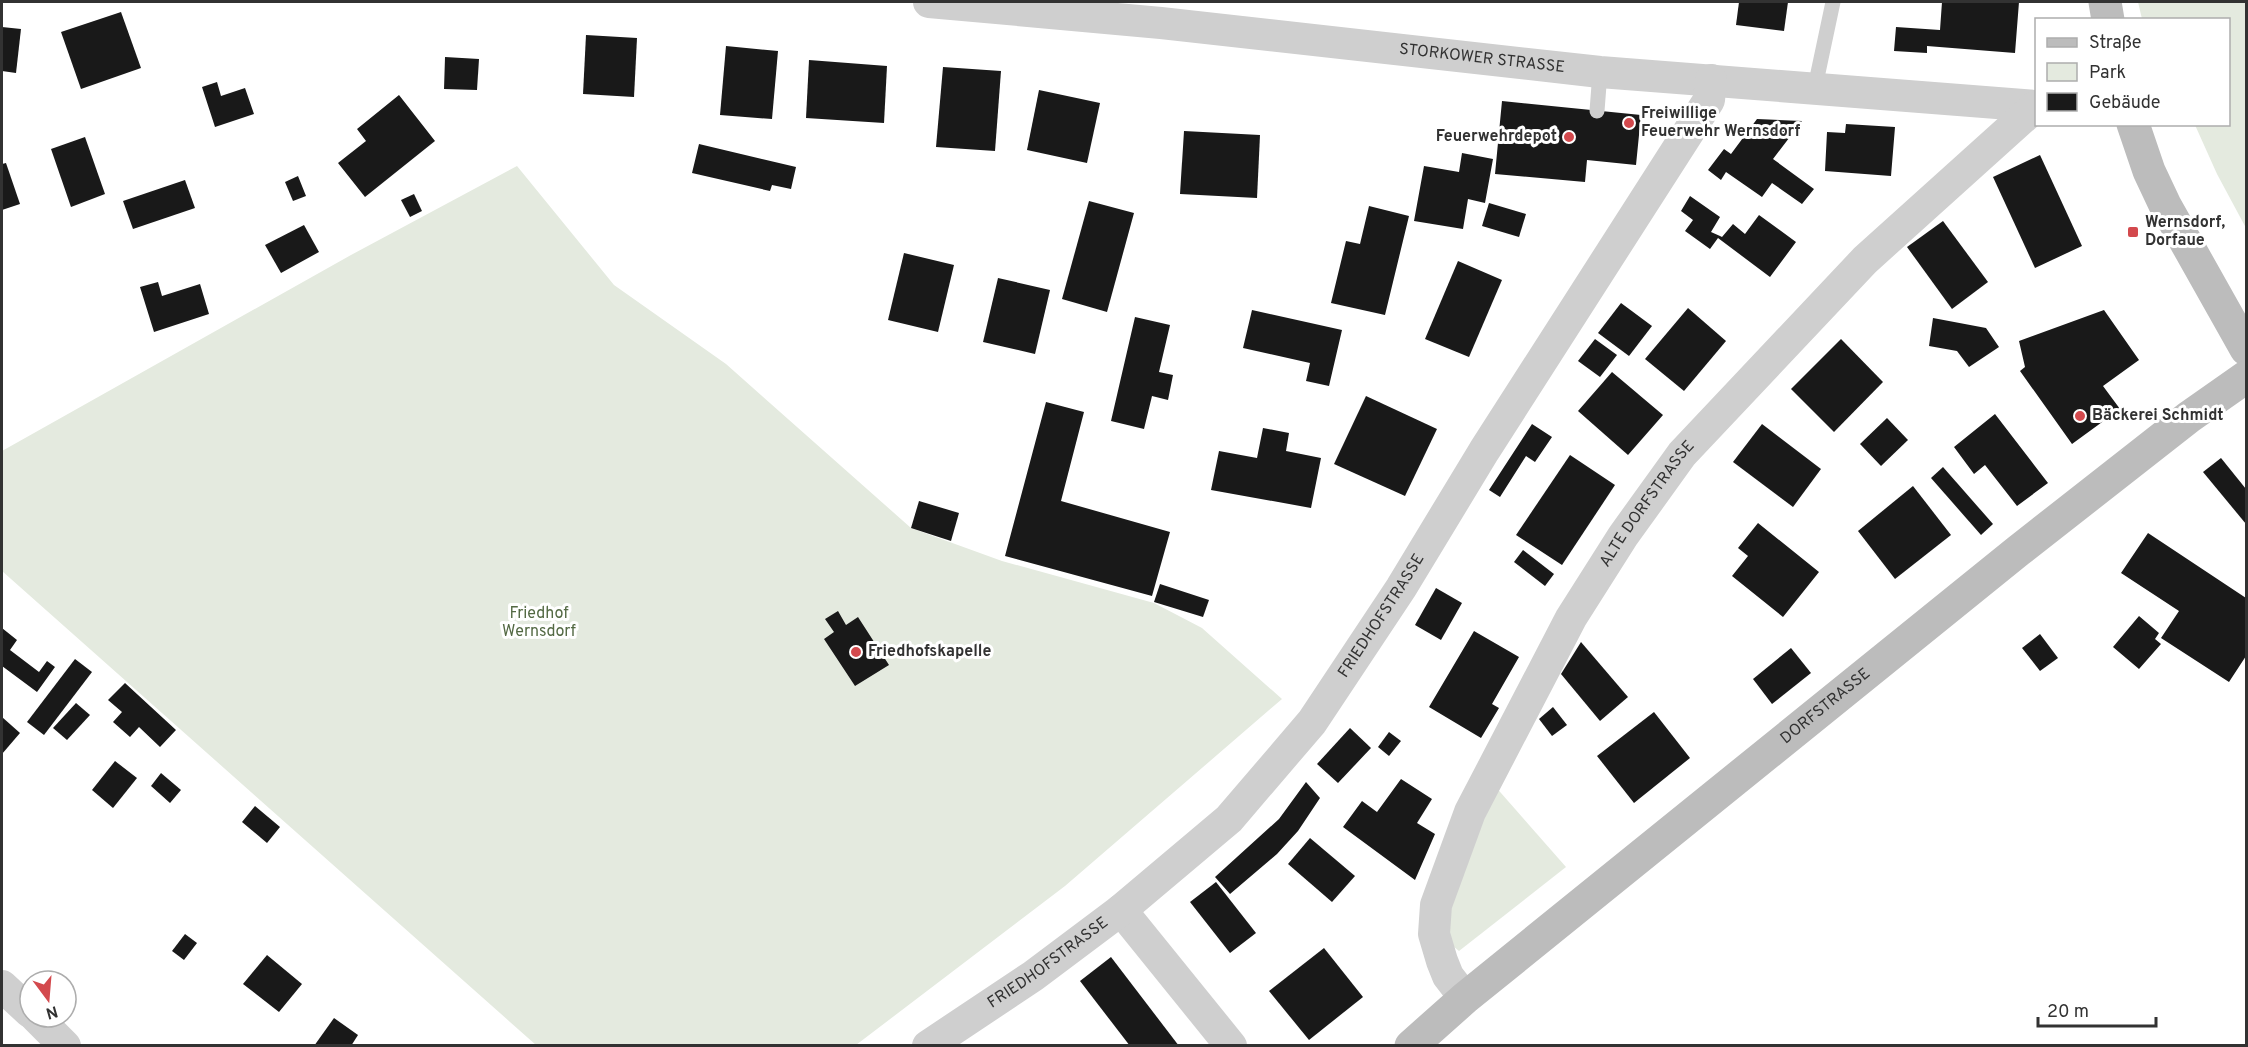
<svg xmlns="http://www.w3.org/2000/svg" width="2248" height="1047" font-family="Overpass,sans-serif">
<style>
.green{fill:#e4eadf}
.building{fill:#191919}
.lines{fill:none;stroke-linecap:round;stroke-linejoin:round}
.lane{stroke:#cfcfcf;stroke-width:15}
.street{stroke:#cfcfcf;stroke-width:32}
.secondary{stroke:#bcbcbc;stroke-width:33}
.poi-dot{fill:#d3494d;stroke:#fff;stroke-width:2}
.labels{text-anchor:middle;dominant-baseline:central;stroke-width:6;stroke-linejoin:round;paint-order:stroke}
.street-label{font-size:16px;fill:#323232;stroke:#fff}
.poi-label{font-size:16px;font-weight:bold;fill:#323232;stroke:#fff;text-anchor:start}
.park-label{font-size:16px;fill:#536943;stroke:#fff}
</style>
<rect width="100%" height="100%" fill="#fff"/>
<g class="green">
<polygon points="2138,2 2246,2 2246,228 2217,174 2195,125 2228,124 2228,20 2142,19"/>
<polygon points="517,166 614,285 726,364 911,528 1002,561 1154,603 1202,628 1282,699 1065,886 856,1045 536,1045 2,571 2,451 351,255"/>
<polygon points="1494,785 1566,867 1459,951 1454,947 1447,936 1446,908"/>
</g>
<g class="building">
<polygon points="1739,2 1788,2 1784,31 1736,25"/>
<polygon points="1942,2 2019,2 2015,53 1927,46 1927,53 1894,51 1896,27 1940,30"/>
<polygon points="121,12 141,68 81,89 61,32"/>
<polygon points="2,27 21,29 16,73 2,71"/>
<polygon points="586,35 637,38 634,97 583,94"/>
<polygon points="726,46 778,51 772,119 720,115"/>
<polygon points="445,57 479,59 477,90 444,89"/>
<polygon points="809,60 887,66 884,123 806,118"/>
<polygon points="943,67 1001,71 995,151 936,147"/>
<polygon points="217,82 221,96 245,88 254,114 215,127 202,87"/>
<polygon points="1039,90 1100,103 1087,163 1027,150"/>
<polygon points="399,95 435,141 365,197 338,163 366,141 357,129"/>
<polygon points="1502,101 1641,115 1636,165 1587,160 1585,182 1495,174"/>
<polygon points="1757,119 1802,121 1773,159 1814,189 1802,204 1772,183 1762,197 1726,172 1721,180 1708,170 1724,149 1731,154"/>
<polygon points="1846,124 1895,127 1891,176 1825,171 1827,132 1845,133"/>
<polygon points="1184,131 1260,135 1257,198 1180,194"/>
<polygon points="85,137 105,194 71,207 51,149"/>
<polygon points="699,144 796,167 791,189 772,185 770,191 692,173"/>
<polygon points="1462,153 1493,159 1485,203 1468,199 1463,229 1414,221 1424,166 1459,172"/>
<polygon points="2040,155 2082,246 2035,268 1993,177"/>
<polygon points="6,163 20,204 2,210 2,164"/>
<polygon points="298,176 306,196 293,201 285,182"/>
<polygon points="185,180 195,208 133,229 123,201"/>
<polygon points="414,194 422,211 410,217 401,200"/>
<polygon points="1690,196 1720,217 1711,232 1720,236 1722,237 1733,224 1745,234 1759,215 1796,242 1770,277 1718,238 1710,249 1685,231 1693,220 1681,211"/>
<polygon points="1089,201 1134,213 1107,312 1062,299"/>
<polygon points="1489,203 1526,214 1519,237 1482,226"/>
<polygon points="1369,206 1409,216 1385,315 1331,303 1346,241 1360,244"/>
<polygon points="1943,221 1988,282 1952,309 1907,247"/>
<polygon points="304,225 319,252 281,273 265,245"/>
<polygon points="904,253 954,265 938,332 888,320"/>
<polygon points="1458,261 1502,280 1469,357 1425,339"/>
<polygon points="998,278 1050,290 1035,354 983,342"/>
<polygon points="158,282 162,296 200,284 209,314 154,332 140,287"/>
<polygon points="1621,303 1652,326 1629,356 1598,333"/>
<polygon points="1688,308 1726,341 1684,391 1645,359"/>
<polygon points="1252,310 1342,330 1329,386 1306,381 1310,363 1243,348"/>
<polygon points="2104,310 2139,360 2103,386 2120,409 2072,444 2020,371 2025,367 2019,341"/>
<polygon points="1135,317 1170,325 1159,372 1173,375 1168,400 1152,396 1144,429 1111,421"/>
<polygon points="1933,318 1986,328 1999,347 1969,367 1957,351 1929,346"/>
<polygon points="1595,339 1617,355 1600,377 1578,361"/>
<polygon points="1841,339 1883,382 1834,432 1791,389"/>
<polygon points="1612,372 1663,415 1628,455 1578,411"/>
<polygon points="1366,396 1437,429 1405,496 1334,464"/>
<polygon points="1046,402 1084,412 1061,501 1170,532 1152,596 1005,556"/>
<polygon points="1995,414 2048,483 2017,506 1985,465 1974,474 1954,447"/>
<polygon points="1887,418 1908,440 1881,466 1860,444"/>
<polygon points="1532,424 1552,437 1535,462 1526,456 1500,497 1489,490"/>
<polygon points="1762,424 1821,469 1793,507 1733,462"/>
<polygon points="1263,428 1289,433 1286,451 1321,458 1311,508 1211,490 1219,451 1257,458"/>
<polygon points="1570,455 1615,485 1562,565 1516,535"/>
<polygon points="2221,458 2246,489 2246,524 2203,472"/>
<polygon points="1943,467 1993,524 1981,535 1931,478"/>
<polygon points="1913,486 1951,535 1895,579 1858,531"/>
<polygon points="919,501 959,513 951,541 911,528"/>
<polygon points="1758,523 1819,572 1783,617 1732,576 1748,556 1738,548"/>
<polygon points="2148,533 2246,598 2246,656 2229,682 2161,638 2179,611 2121,573"/>
<polygon points="1523,550 1554,574 1545,586 1514,562"/>
<polygon points="1160,584 1209,600 1203,617 1154,602"/>
<polygon points="1436,588 1462,603 1441,640 1415,625"/>
<polygon points="838,611 846,625 858,617 889,665 855,686 824,639 834,632 825,619"/>
<polygon points="2139,616 2159,633 2155,639 2161,644 2139,669 2113,647"/>
<polygon points="2,628 17,640 10,650 39,672 47,661 55,667 37,692 2,666"/>
<polygon points="1474,631 1519,657 1492,704 1499,708 1481,738 1429,707"/>
<polygon points="2040,634 2058,658 2040,671 2022,648"/>
<polygon points="1581,642 1628,697 1600,721 1561,674"/>
<polygon points="1791,648 1811,673 1772,704 1753,679"/>
<polygon points="75,659 92,672 44,735 27,722"/>
<polygon points="125,683 176,730 160,747 139,727 130,737 113,722 122,712 108,700"/>
<polygon points="76,703 90,715 67,740 53,728"/>
<polygon points="1553,707 1567,725 1552,736 1539,719"/>
<polygon points="1654,712 1690,758 1634,803 1597,756"/>
<polygon points="2,717 20,733 2,754"/>
<polygon points="1350,728 1371,748 1338,783 1317,764"/>
<polygon points="1389,732 1401,741 1389,756 1378,747"/>
<polygon points="115,761 137,778 113,808 92,790"/>
<polygon points="161,773 181,790 170,803 151,786"/>
<polygon points="1401,779 1432,799 1417,823 1435,834 1415,880 1343,827 1362,801 1377,812"/>
<polygon points="1306,782 1320,798 1298,831 1277,854 1230,894 1215,877 1279,819"/>
<polygon points="255,806 280,827 267,843 242,822"/>
<polygon points="1310,838 1355,876 1332,902 1288,864"/>
<polygon points="1216,882 1256,933 1230,953 1190,902"/>
<polygon points="185,934 197,943 184,960 172,951"/>
<polygon points="1324,948 1363,997 1309,1040 1269,991"/>
<polygon points="267,955 302,984 279,1012 243,984"/>
<polygon points="1111,957 1179,1046 1130,1046 1080,981"/>
<polygon points="334,1018 358,1035 351,1046 314,1046"/>
</g>
<g class="lines">
<g class="lane">
<polyline points="1815,87 1833,2"/>
<polyline points="1597,111 1600,72"/>
</g>
<g class="street">
<path id="s1" d="M929,2L1161,23L1600,72L2036,106"/>
<polyline points="1121,910 1231,1046"/>
<polyline points="2,986 30,1012"/>
<path id="s2" d="M1465,998L1448,976L1442,961L1434,934L1436,905L1470,812L1571,618L1623,536L1682,454L1865,260L2036,106"/>
<polyline points="36,1017 65,1046"/>
<path id="s3" d="M928,1046L1033,976L1121,910L1229,819L1312,722L1401,588L1484,451L1709,100L1711,80"/>
</g>
<g class="secondary">
<polyline points="2105,2 2108,20"/>
<polyline points="2133,124 2149,171 2165,205 2246,349"/>
<path id="s4" d="M1411,1046L1465,998L2018,551L2189,417L2246,377"/>
</g>
</g>
<g class="poi-dot">
<circle cx="1629" cy="123" r="6"/>
<circle cx="1569" cy="137" r="6"/>
<rect x="2127" y="226" width="12" height="12" rx="3"/>
<circle cx="2080" cy="416" r="6"/>
<circle cx="856" cy="652" r="6"/>
</g>
<g class="labels">
<g class="street-label">
<text stroke="none"><textPath href="#s1" startOffset="556">STORKOWER STRASSE</textPath></text>
<text stroke="none"><textPath href="#s2" startOffset="556">ALTE DORFSTRASSE</textPath></text>
<text stroke="none"><textPath href="#s3" startOffset="632">FRIEDHOFSTRASSE</textPath></text>
<text stroke="none"><textPath href="#s4" startOffset="536">DORFSTRASSE</textPath></text>
<text stroke="none"><textPath href="#s3" startOffset="146">FRIEDHOFSTRASSE</textPath></text>
</g>
<g class="poi-label">
<text x="1641" y="114">Freiwillige<tspan x="1641" dy="18">Feuerwehr Wernsdorf</tspan></text>
<text x="1557" y="137" text-anchor="end">Feuerwehrdepot</text>
<text x="2145" y="223">Wernsdorf,<tspan x="2145" dy="18">Dorfaue</tspan></text>
<text x="2092" y="416">Bäckerei Schmidt</text>
<text x="868" y="652">Friedhofskapelle</text>
</g>
<g class="park-label">
<text x="539" y="614">Friedhof<tspan x="539" dy="18">Wernsdorf</tspan></text>
</g>
</g>
<rect width="2248" height="1047" fill="none" stroke="#323232" stroke-width="6"/>
<rect x="2035" y="18" width="195" height="108" fill="#ffffff" stroke="#adadad" stroke-width="1.5"/>
<rect x="2047" y="38" width="30" height="9" fill="#bcbcbc" stroke="#adadad" stroke-width="1.5"/>
<text x="2089" y="48" font-size="18" fill="#323232">Straße</text>
<rect x="2047" y="63" width="30" height="18" fill="#e4eadf" stroke="#adadad" stroke-width="1.5"/>
<text x="2089" y="78" font-size="18" fill="#323232">Park</text>
<rect x="2047" y="93" width="30" height="18" fill="#191919" stroke="#adadad" stroke-width="1.5"/>
<text x="2089" y="108" font-size="18" fill="#323232">Gebäude</text>
<g transform="translate(48 999) rotate(164)"><circle r="28" fill="#ffffff" stroke="#adadad" stroke-width="1.5"/>
<path d="M0-4.5L10 22L0 15L-10 22Z" fill="#d3494d"/>
<text y="-9" font-size="16" font-weight="bold" text-anchor="middle" fill="#323232">N</text>
</g>
<path d="M2038 1017v9h118v-9" fill="none" stroke="#323232" stroke-width="3"/>
<text x="2047" y="1017" font-size="18" fill="#323232" stroke="#ffffff" stroke-width="4.5" paint-order="stroke">20 m</text>
</svg>
